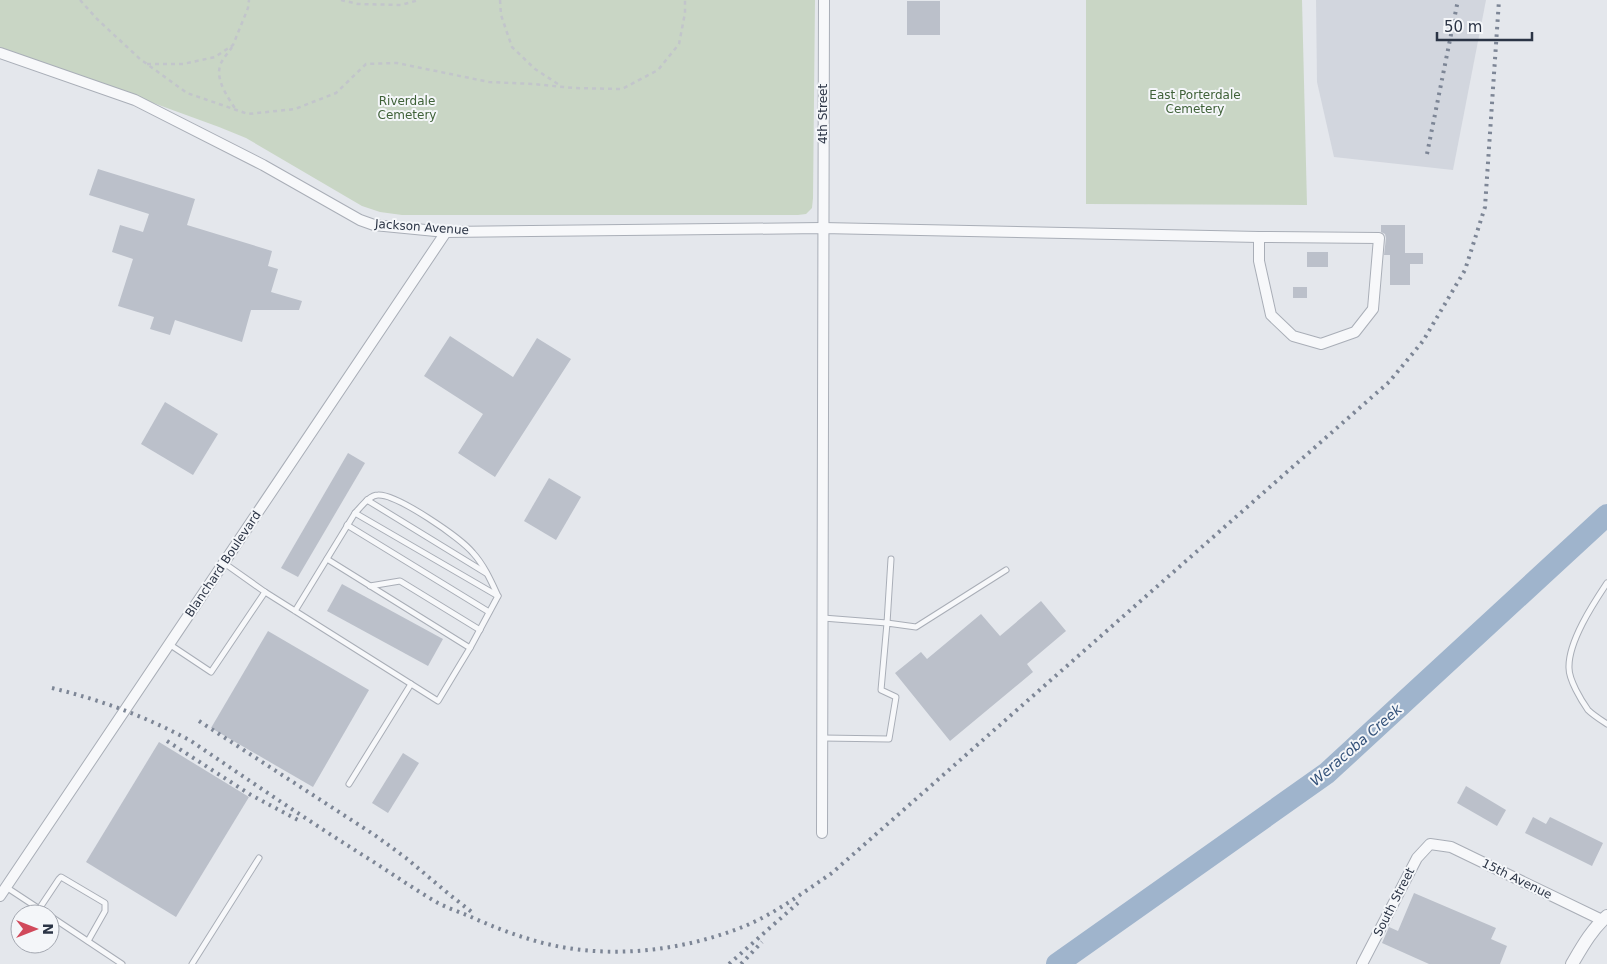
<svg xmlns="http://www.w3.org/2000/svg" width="1607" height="964" font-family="'DejaVu Sans',sans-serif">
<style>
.built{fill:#d2d6de}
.green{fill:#c9d6c5}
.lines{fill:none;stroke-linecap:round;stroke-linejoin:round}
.river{stroke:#9fb4cc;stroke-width:22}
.building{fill:#bbc0ca}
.service-casing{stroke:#a9aeb7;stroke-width:7}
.minor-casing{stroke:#a9aeb7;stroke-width:12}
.tertiary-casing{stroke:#a9aeb7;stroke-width:14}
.path{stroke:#c2c5cb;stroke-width:2.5;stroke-dasharray:4 4;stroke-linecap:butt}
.service{stroke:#f7f8fa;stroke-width:5}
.minor{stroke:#f7f8fa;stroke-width:10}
.tertiary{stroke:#f7f8fa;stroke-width:12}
.rail{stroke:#7d8696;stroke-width:4;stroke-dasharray:2.5 5;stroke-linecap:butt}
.labels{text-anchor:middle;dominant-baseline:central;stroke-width:4;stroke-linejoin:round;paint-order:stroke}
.park-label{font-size:12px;fill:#3f6138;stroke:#f4f6f9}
.street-label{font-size:12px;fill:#2b3445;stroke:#f4f6f9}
.water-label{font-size:14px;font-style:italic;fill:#34527a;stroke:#f4f6f9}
</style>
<rect width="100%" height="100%" fill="#e4e7ec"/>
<polygon class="built" points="1316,0 1486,0 1453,170 1334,157 1317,82"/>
<g class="green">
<polygon points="0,0 815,0 813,198 812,208 806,214 798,215 402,215 380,212 362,206 246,138 219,127 0,47"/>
<polygon points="1086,0 1302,0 1307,205 1086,204"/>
</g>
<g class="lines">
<polyline class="river" points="1057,964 1327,773 1607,515"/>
</g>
<g class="building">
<rect x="907" y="1" width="33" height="34"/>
<polygon points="98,169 195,199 187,225 272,251 268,266 278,269 271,292 302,301 299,310 251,310 242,342 175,320 170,335 150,329 154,317 118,306 133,259 112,252 120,225 143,232 149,214 89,195"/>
<polygon points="1381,225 1405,225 1405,253 1423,253 1423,264 1410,264 1410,285 1390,285 1390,255 1384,255 1386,238 1385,234 1381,232"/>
<rect x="1307" y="252" width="21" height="15"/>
<rect x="1293" y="287" width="14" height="11"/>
<polygon points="450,336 513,377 537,338 571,359 495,477 458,453 483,414 424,376"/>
<polygon points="165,402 218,434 193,475 141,444"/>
<polygon points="348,453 365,463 298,577 281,568"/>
<polygon points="549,478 581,497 556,540 524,521"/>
<polygon points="342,584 443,639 428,666 327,611"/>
<polygon points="1041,601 1066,631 1027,664 1033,672 950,741 895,673 921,652 927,659 981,614 1000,636"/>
<polygon points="268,631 369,690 313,787 211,728"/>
<polygon points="159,742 249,797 176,917 86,862"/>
<polygon points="403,753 419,763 388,813 372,803"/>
<polygon points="1466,786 1506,810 1497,826 1457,803"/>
<polygon points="1533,817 1546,824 1550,817 1603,843 1592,866 1525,833"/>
<polygon points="1414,893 1496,928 1491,939 1507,946 1500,964 1429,964 1382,943 1389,927 1398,931"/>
</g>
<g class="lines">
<g class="service-casing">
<g id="service">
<polyline points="367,500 486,573"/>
<polyline points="355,513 498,596"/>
<polyline points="347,525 489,612"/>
<polyline points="327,559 470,648"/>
<path d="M1607,583C1593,604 1568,642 1569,668C1569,680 1581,700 1588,710C1593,715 1601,720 1607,724"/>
<polyline points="370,586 400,581 480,630"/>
<path d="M265,592L438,701L470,648L498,596C491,581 484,565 473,553C461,538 397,494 378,495C369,495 361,507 355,513L295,611"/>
<polyline points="823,618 887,623 891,559"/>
<polyline points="169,644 211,672 265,592 224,563"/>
<polyline points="823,738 889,739 896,697 881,690 887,623 916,627 1006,570"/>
<polyline points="349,784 411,684"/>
<polyline points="6,887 47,914"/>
<polyline points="39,909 59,879 61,877 105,903 105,911 88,941"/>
<polyline points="50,916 122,964"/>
<polyline points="192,964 259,858"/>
</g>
</g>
<g class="minor-casing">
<g id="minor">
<polyline points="0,53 135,100 263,165 360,220 374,225 446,232 822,228 1259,237"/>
<polygon points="1259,237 1379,238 1373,309 1355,332 1321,344 1293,336 1271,315 1259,261"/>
<polyline points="822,833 824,0"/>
<polyline points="0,896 446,232"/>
<polyline points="1362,964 1417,858 1430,844 1451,847 1602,920"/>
</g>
</g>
<g class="tertiary-casing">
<path id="tertiary" d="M1572,964C1582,947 1592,929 1607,916"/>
</g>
<g class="path">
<polyline points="80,0 97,19 140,59 187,93 248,114 295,109 336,93 366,64 397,63 489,82 533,84 574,88 622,89 658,70 679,44 685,13 685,0"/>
<polyline points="341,0 358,4 401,5 419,0"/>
<polyline points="500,0 501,15 512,47 535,69 561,86"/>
<path d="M232,47C229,52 224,57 221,63C214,79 228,97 236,110"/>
<polyline points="147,64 183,64 215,57 233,45 248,8 249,0"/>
</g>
<use href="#service" class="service"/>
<use href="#minor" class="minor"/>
<use href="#tertiary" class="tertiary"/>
<g class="rail">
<polyline points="1427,154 1458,0"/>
<path d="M52,688C101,700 147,717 191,741C247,779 304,818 361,854C387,870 412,888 438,903C448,908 459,912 469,916C489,925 509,933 529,939C599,961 678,953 745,926C776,913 804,892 832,873L1389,382L1423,341L1465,270L1485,207L1499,0"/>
<polyline points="199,721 376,836 406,858 450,895 473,913"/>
<polyline points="167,741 251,795 298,820"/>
<polyline points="729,964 798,903"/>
<polyline points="741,964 762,942"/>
</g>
</g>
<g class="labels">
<g class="park-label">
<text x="1195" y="95">East Porterdale<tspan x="1195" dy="14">Cemetery</tspan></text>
<text x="407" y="101">Riverdale<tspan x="407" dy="14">Cemetery</tspan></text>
</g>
<g class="street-label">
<text transform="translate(823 114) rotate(-90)">4th Street</text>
<text transform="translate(422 227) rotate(4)">Jackson Avenue</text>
<text transform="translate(223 564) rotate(-56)">Blanchard Boulevard</text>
<text transform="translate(1517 879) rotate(26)">15th Avenue</text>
<text transform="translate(1394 902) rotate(-63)">South Street</text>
</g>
<g class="water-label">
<text transform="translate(1356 745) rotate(-41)">Weracoba Creek</text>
</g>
</g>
<g transform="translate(35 929) rotate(90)"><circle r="24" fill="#f4f6f9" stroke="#a4a8b1"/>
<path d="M0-4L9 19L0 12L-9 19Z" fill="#d1495b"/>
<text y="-8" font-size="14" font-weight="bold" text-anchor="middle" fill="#2b3445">N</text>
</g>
<path d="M1437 32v8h95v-8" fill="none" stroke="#2b3445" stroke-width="2.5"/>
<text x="1444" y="32" font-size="15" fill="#2b3445" stroke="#f4f6f9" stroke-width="4" paint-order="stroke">50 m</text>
</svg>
